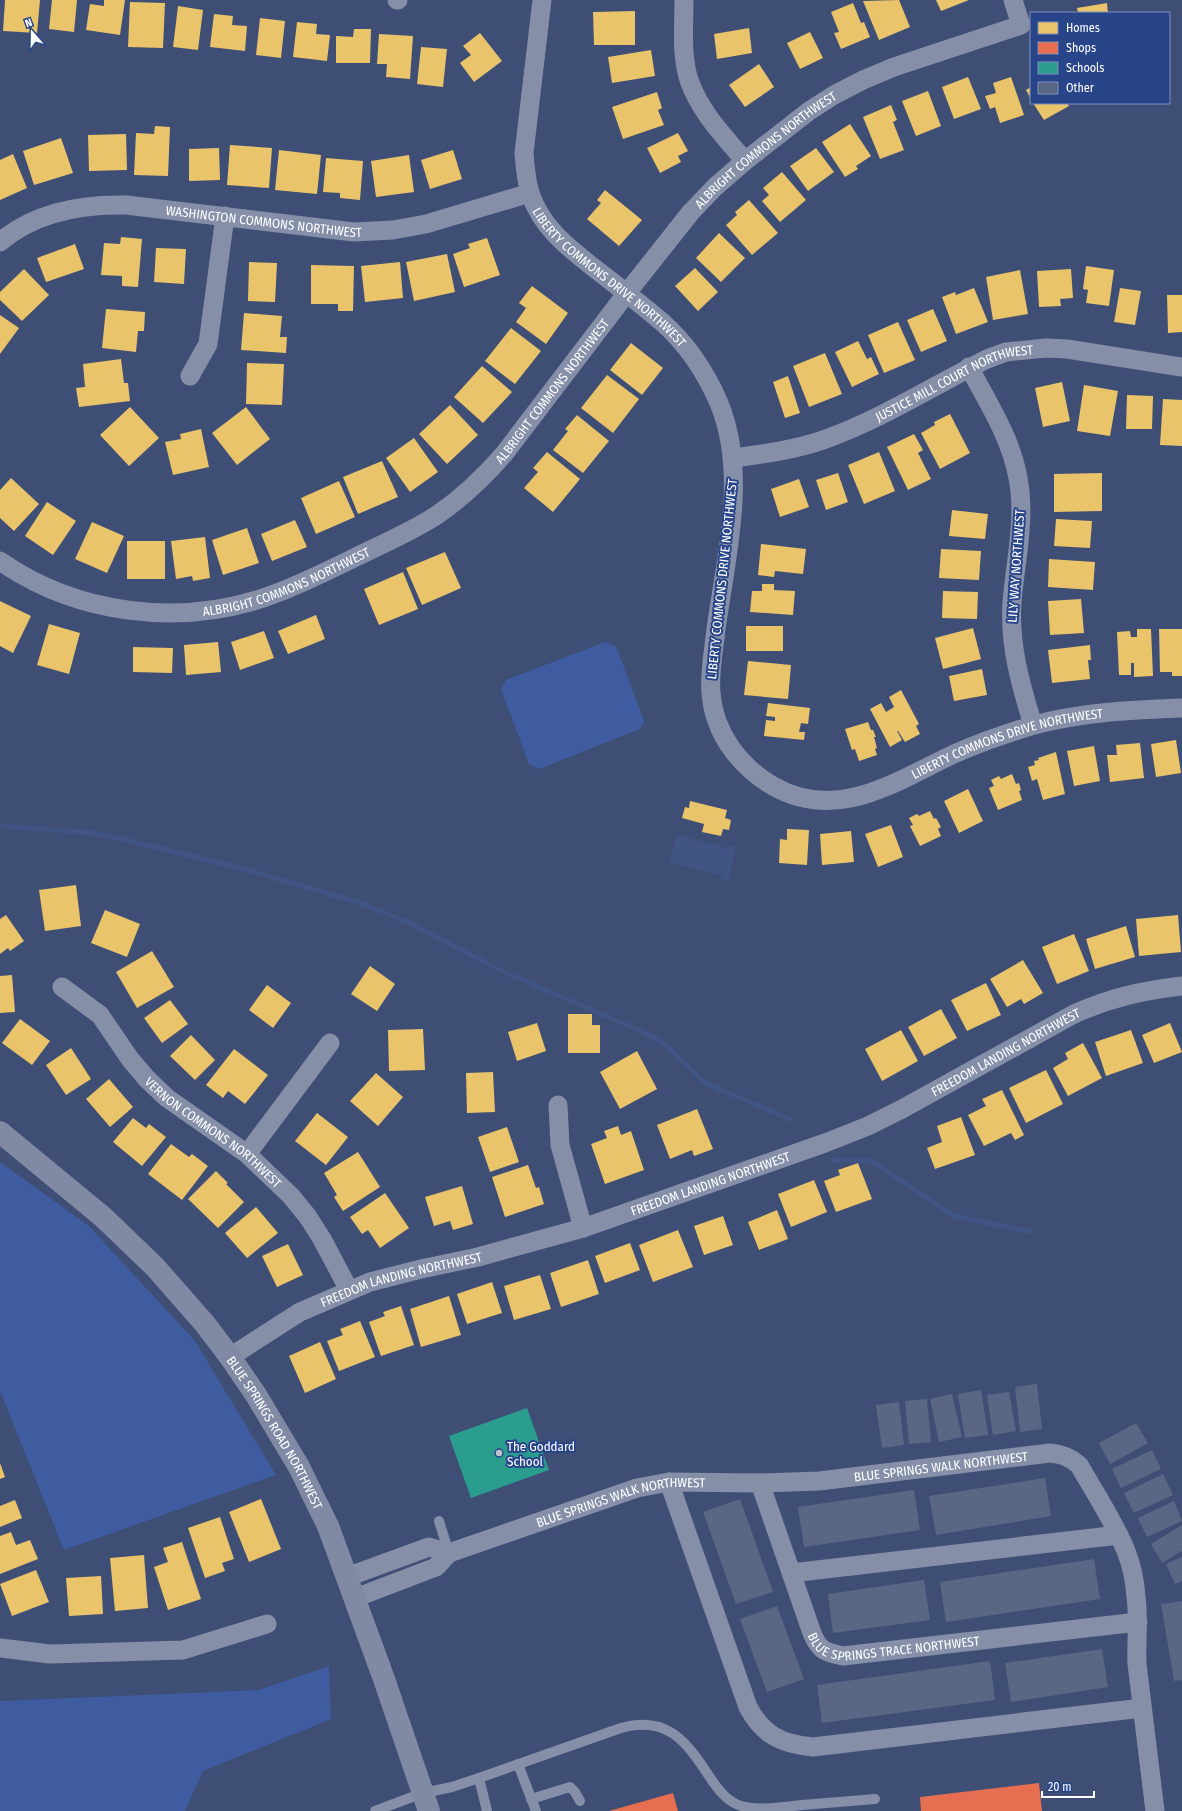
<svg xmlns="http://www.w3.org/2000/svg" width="1182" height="1811" font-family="'Fira Sans Condensed',sans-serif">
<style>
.green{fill:#3e5c9f}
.water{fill:#415585}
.homes{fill:#e9c46a}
.shops{fill:#e76f51}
.schools{fill:#2a9d8f}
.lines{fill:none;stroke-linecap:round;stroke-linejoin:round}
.stream{stroke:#415585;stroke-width:5}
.building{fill:#5a6784}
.lane{stroke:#868fa8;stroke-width:10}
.street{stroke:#868fa8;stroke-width:19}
.secondary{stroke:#818aa5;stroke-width:22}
.poi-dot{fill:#bcc1ce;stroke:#29458a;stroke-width:1.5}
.labels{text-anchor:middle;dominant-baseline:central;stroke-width:4;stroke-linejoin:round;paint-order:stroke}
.street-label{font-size:13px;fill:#fff;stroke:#29458a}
.poi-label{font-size:13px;fill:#fff;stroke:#29458a;text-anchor:start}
</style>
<rect width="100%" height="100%" fill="#3f4e74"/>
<g class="green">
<polygon points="605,642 616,646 644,721 640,729 539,769 529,764 501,689 506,680"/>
<polygon points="0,1162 89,1226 195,1341 276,1475 64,1550 0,1391"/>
<polygon points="329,1666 331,1719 203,1771 185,1811 0,1811 0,1701 259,1690"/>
</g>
<polygon class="water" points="677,835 728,848 729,845 736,847 728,881 721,879 721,875 670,862"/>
<g class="homes">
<polygon points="5,0 40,0 37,33 3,31"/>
<polygon points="52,0 77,0 74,32 49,29"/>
<polygon points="104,0 125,0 120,35 86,30 90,4 104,6"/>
<polygon points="899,0 910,27 879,40 863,1"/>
<polygon points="936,0 969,0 941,11"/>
<polygon points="130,2 165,3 163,48 128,47"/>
<polygon points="853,3 861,23 864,22 870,37 841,49 834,33 839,32 831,12"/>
<polygon points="1107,3 1108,13 1078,13 1077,8"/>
<polygon points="178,6 203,10 198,50 173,47"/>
<polygon points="635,11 635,45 594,45 593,12"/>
<polygon points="214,14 233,16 232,25 247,26 245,51 210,47"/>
<polygon points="260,18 285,21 281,58 256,55"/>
<polygon points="297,22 317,24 316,34 330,35 327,61 293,57"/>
<polygon points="749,28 752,53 717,59 714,34"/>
<polygon points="354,29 371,29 370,63 336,63 336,36 353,37"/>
<polygon points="810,32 823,58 800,69 787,43"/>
<polygon points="480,33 502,61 474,82 460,63 471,55 463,46"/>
<polygon points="379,34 413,36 410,79 386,77 387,64 377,64"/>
<polygon points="421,47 447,49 443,87 417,84"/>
<polygon points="651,50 655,76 612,83 608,57"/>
<polygon points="759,64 774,87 745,107 729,85"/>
<polygon points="968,77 981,109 954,119 942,87"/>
<polygon points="1011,77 1024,115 1000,123 995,107 990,109 985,96 996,93 993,83"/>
<polygon points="1031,87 1031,99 1026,90"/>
<polygon points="928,91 941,126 916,136 902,101"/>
<polygon points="657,92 662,108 658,110 664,125 623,139 612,107"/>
<polygon points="1033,103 1067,103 1069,106 1044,120"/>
<polygon points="891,105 897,120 893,122 904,150 880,159 863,117"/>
<polygon points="850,124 871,156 856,166 858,169 845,177 822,142"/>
<polygon points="155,126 170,127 168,176 134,175 136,133 154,134"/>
<polygon points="678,133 688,151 678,156 681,162 660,173 647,148"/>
<polygon points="126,134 127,170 89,171 88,135"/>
<polygon points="61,138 73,173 34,185 23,151"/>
<polygon points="230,145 272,148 269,188 227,185"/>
<polygon points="219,148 220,180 189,181 189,149"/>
<polygon points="816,148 834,172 808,191 790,166"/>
<polygon points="279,150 321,155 317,194 275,190"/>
<polygon points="453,150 462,179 430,189 421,160"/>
<polygon points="13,154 27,188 0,200 0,160"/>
<polygon points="409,155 414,192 376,197 371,161"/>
<polygon points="326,158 363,161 360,200 340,198 340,193 323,192"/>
<polygon points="782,172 806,200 780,222 762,201 769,195 763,188"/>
<polygon points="605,190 642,220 619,246 587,219 601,203 597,200"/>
<polygon points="749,200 778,233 752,255 726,225 737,215 735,212"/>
<polygon points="719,233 745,258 721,282 696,258"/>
<polygon points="121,237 142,239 138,287 122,286 122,276 101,275 104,243 120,244"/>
<polygon points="487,238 500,275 464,287 453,254 470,248 468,244"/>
<polygon points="75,244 84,269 46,282 37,258"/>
<polygon points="156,248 186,249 184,284 154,282"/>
<polygon points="447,254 455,292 414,301 406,262"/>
<polygon points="249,262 277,263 275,302 248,301"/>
<polygon points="400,262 403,298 365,302 361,266"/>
<polygon points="311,265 354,266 353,311 338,311 338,304 311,304"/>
<polygon points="1086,266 1114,270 1109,306 1086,303 1088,290 1083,289"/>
<polygon points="695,268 718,292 698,311 675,286"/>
<polygon points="24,269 49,295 22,321 0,300 0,292"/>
<polygon points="1071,269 1073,298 1060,299 1061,306 1039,307 1037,271"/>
<polygon points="1020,270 1028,314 993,320 986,277"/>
<polygon points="532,286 568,313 546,344 516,322 526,308 519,303"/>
<polygon points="974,288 988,322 956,334 942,297 955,292 956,295"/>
<polygon points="1120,288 1141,291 1135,325 1114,322"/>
<polygon points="1167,295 1182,295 1182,332 1168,333"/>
<polygon points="106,309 145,312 144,331 138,331 136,352 102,348"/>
<polygon points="933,309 947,341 921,352 907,320"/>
<polygon points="244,313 282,316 280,337 287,337 286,353 241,350"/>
<polygon points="0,315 19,328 0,354"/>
<polygon points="898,322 915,360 884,373 868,335"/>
<polygon points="511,328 541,351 515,384 485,361"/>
<polygon points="858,341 867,359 871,357 879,374 852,387 835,352"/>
<polygon points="631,343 663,368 642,395 610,370"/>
<polygon points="825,353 842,394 809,407 793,366"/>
<polygon points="121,359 124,383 128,383 130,401 79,407 76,388 85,387 83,364"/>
<polygon points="247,363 284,364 282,405 246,404"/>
<polygon points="482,366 512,392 483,423 454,397"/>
<polygon points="607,375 639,399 613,433 581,408"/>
<polygon points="788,376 800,413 785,418 773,382"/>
<polygon points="1062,382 1070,421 1043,427 1035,388"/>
<polygon points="1084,385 1118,391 1110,436 1077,431"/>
<polygon points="1127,395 1153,396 1152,429 1126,429"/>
<polygon points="1163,399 1182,400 1182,446 1160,445"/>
<polygon points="450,405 478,435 447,464 419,434"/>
<polygon points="130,407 159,438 129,466 100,435"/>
<polygon points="246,407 270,439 237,465 212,433"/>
<polygon points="950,414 970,453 940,469 921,433 935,425 934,422"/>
<polygon points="577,415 609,441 583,473 553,450 568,431 565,429"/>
<polygon points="201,429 209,467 173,475 165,442 181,439 180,434"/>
<polygon points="914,434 923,450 918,453 931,479 908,490 887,447"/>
<polygon points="414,438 438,472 410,492 386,458"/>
<polygon points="547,452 580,479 553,512 524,488 538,472 533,468"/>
<polygon points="879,452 895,491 864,504 848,465"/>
<polygon points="382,461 398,497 358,514 343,477"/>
<polygon points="838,473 848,502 826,510 816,480"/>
<polygon points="1102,473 1102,511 1054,512 1054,474"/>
<polygon points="11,478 39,504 14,531 0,518 0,490"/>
<polygon points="799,479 809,507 780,517 771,489"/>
<polygon points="339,481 355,517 316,534 301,498"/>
<polygon points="47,502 76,521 53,555 25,536"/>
<polygon points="952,510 988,514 985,539 949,536"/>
<polygon points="1056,519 1092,521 1090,548 1054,546"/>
<polygon points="295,520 307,547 272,561 261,534"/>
<polygon points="92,522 124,536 107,573 75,559"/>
<polygon points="247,528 259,563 223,575 212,540"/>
<polygon points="205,537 210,578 193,581 192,576 176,579 171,541"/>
<rect x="127" y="541" width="38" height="38"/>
<polygon points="761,544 806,549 803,574 775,571 774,577 758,575"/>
<polygon points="941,549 981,551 979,580 939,578"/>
<polygon points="445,552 461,588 422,605 406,568"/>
<polygon points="1049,559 1095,562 1093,590 1048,587"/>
<polygon points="403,572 418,609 379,625 364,589"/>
<polygon points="762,584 774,584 774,590 795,591 793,615 750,612 752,591 762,591"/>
<polygon points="943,591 978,592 977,619 942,618"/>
<polygon points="1081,599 1084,633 1050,635 1048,601"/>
<polygon points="0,601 31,616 13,653 0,646"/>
<polygon points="316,615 325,639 288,654 278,631"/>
<polygon points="49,624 80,633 69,674 37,665"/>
<rect x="746" y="626" width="37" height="25"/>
<polygon points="973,628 981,659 943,669 935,638"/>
<polygon points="1137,629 1151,629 1153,676 1134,677 1134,663 1131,663 1131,675 1119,675 1117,632 1130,631 1131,637 1137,637"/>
<polygon points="1159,629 1182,629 1182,676 1172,676 1172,672 1160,672"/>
<polygon points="264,631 274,658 240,670 231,642"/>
<polygon points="218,642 221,672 186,675 184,645"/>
<polygon points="1090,645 1091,660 1088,660 1090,679 1052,683 1048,650"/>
<polygon points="133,647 173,648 172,673 133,672"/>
<polygon points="748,661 791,665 788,699 744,695"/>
<polygon points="982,669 987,695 954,701 949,676"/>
<polygon points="901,690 919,724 916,726 920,734 905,742 898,731 897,731 902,740 890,747 870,709 881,703 886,712 894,707 889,697"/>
<polygon points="768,703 810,708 808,724 801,723 799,732 805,732 804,740 764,736 766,720 775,721 775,717 766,716"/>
<polygon points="868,722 871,730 873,730 876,737 874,737 877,748 875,749 877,755 859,761 855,749 852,750 845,729"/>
<polygon points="1176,740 1181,773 1156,777 1151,744"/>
<polygon points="1140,743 1144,778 1110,782 1107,755 1117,755 1116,745"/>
<polygon points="1094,746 1100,781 1074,786 1067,751"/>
<polygon points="1056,752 1065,794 1043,800 1037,779 1032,781 1028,767 1035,765 1034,761 1039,760 1038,758"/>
<polygon points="1012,774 1016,784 1019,783 1021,790 1019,791 1022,800 998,810 989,788 994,786 991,780 999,776 1001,779"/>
<polygon points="968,789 983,821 959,833 944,801"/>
<polygon points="690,801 727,810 725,818 731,820 729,830 723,829 721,836 702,832 704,824 682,818 685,807 689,808"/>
<polygon points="930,811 934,819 936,818 941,827 938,829 941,836 920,846 910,826 913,825 909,818 917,814 919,816"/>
<polygon points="891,825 903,857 878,867 865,834"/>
<polygon points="787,829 809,830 807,865 779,863 780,839 787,840"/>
<polygon points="851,831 854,862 822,865 820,834"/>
<polygon points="76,885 81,926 45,931 39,890"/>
<polygon points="105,910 140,924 127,957 91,943"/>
<polygon points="6,915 24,941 10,951 8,948 0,954 0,919"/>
<polygon points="1178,915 1181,952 1139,956 1136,919"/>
<polygon points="1126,926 1135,957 1095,969 1086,939"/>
<polygon points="1074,934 1089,971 1057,984 1042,947"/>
<polygon points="152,951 174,987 137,1008 116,972"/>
<polygon points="1023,960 1043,993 1024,1004 1021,999 1007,1007 990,979"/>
<polygon points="370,966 395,984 377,1011 351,994"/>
<polygon points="12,975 15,1012 0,1013 0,976"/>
<polygon points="986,983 1001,1015 967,1031 951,1000"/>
<polygon points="267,985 291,1003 273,1028 249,1010"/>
<polygon points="170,1000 188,1024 162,1043 144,1018"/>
<polygon points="941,1009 957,1038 924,1056 908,1027"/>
<polygon points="568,1014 592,1014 592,1025 600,1025 600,1053 568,1053"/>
<polygon points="20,1019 50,1041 32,1065 2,1043"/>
<polygon points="537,1023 546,1051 517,1061 508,1032"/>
<polygon points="1170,1023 1182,1052 1154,1063 1142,1035"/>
<polygon points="423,1029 425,1070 389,1071 388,1030"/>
<polygon points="901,1030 918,1061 882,1081 865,1049"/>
<polygon points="1131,1030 1143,1063 1106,1076 1095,1042"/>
<polygon points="191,1035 215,1060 195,1080 170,1056"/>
<polygon points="1083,1043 1102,1078 1068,1096 1053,1068 1068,1059 1065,1053"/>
<polygon points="71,1048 91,1079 66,1095 46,1065"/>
<polygon points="234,1049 268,1075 245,1104 228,1091 223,1098 206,1085"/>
<polygon points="637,1051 657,1089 620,1109 600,1072"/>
<polygon points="1046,1070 1063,1104 1026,1123 1009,1088"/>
<polygon points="493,1072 495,1112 467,1113 466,1073"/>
<polygon points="376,1073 403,1097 378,1126 350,1101"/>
<polygon points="109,1079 133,1107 110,1127 86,1099"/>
<polygon points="1002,1090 1024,1135 1015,1140 1011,1133 984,1146 968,1115 986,1106 982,1099"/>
<polygon points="697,1109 713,1149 694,1156 692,1150 670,1159 657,1125"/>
<polygon points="317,1113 348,1137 326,1165 295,1141"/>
<polygon points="961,1117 975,1155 935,1169 927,1148 942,1142 937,1126"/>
<polygon points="133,1118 146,1128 149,1124 166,1137 142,1166 113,1142"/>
<polygon points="618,1126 621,1135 631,1131 644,1170 605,1184 591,1144 607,1138 604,1131"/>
<polygon points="507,1127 519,1162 490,1172 478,1137"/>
<polygon points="171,1144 189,1157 192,1154 208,1166 182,1200 148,1174"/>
<polygon points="358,1152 380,1187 343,1211 334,1197 337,1195 324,1173"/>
<polygon points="858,1163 872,1199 836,1212 824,1181 840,1175 838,1170"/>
<polygon points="528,1165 536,1188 539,1187 544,1204 505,1217 492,1177"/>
<polygon points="216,1171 228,1183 226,1184 244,1202 218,1228 188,1199"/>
<polygon points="814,1180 827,1212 791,1227 778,1194"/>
<polygon points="462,1186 473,1224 453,1230 450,1221 434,1226 425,1197"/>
<polygon points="385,1193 409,1228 380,1248 368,1230 362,1234 350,1217"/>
<polygon points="256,1207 278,1233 247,1258 225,1233"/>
<polygon points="777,1210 788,1239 759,1250 748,1222"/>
<polygon points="723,1216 733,1245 704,1255 694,1226"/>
<polygon points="678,1230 693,1267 653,1282 639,1245"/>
<polygon points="630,1243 640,1270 605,1283 595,1256"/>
<polygon points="288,1244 303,1275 277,1287 262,1256"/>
<polygon points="588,1260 599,1294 561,1307 550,1273"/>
<polygon points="540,1275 551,1309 514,1320 504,1286"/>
<polygon points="492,1282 502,1313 467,1324 457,1294"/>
<polygon points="449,1296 461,1335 421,1347 410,1309"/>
<polygon points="401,1306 414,1345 381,1356 369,1322 385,1316 383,1312"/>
<polygon points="360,1321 375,1357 339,1371 327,1341 343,1335 340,1329"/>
<polygon points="320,1342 336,1379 305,1393 289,1356"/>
<polygon points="0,1463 5,1477 0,1479"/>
<polygon points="261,1499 281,1549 249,1562 229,1512"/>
<polygon points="15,1500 22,1518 0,1527 0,1506"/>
<polygon points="220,1517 234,1559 222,1563 225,1571 205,1578 188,1528"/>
<polygon points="11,1532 16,1545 30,1540 38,1559 0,1574 0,1536"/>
<polygon points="182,1542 201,1599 168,1610 154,1567 168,1562 163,1548"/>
<polygon points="144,1555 148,1608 115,1611 110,1558"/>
<polygon points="36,1570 49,1602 12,1616 0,1584"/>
<polygon points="101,1576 103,1614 69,1616 66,1578"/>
</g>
<g class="shops">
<polygon points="1039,1783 1042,1811 921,1811 920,1797"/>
<polygon points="673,1793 678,1811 609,1811"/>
</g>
<polygon class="schools" points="527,1408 549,1470 471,1498 449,1436"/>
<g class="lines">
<g class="stream">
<polyline points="0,826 83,832 109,836 236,867 361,903 409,923 502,971 645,1033 667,1046 705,1083 792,1120"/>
<polyline points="833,1160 872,1161 954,1216 1032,1232"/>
</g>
</g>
<g class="building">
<polygon points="1037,1384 1042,1429 1020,1432 1015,1387"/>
<polygon points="981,1390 988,1435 965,1438 958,1394"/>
<polygon points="1009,1392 1016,1431 993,1435 987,1395"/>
<polygon points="952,1394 962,1437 939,1442 930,1399"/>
<polygon points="927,1399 931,1442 909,1444 905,1401"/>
<polygon points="899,1402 904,1445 882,1448 876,1405"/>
<polygon points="1136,1423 1148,1443 1110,1464 1099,1443"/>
<polygon points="1152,1450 1161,1469 1121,1488 1112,1469"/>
<polygon points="1163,1474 1173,1495 1134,1513 1124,1493"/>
<polygon points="1045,1478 1051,1516 936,1535 929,1496"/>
<polygon points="914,1490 920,1530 804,1547 798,1507"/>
<polygon points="740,1499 773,1592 736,1604 703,1512"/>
<polygon points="1174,1501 1182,1521 1147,1537 1138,1518"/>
<polygon points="1182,1525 1182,1551 1162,1563 1151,1544"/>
<polygon points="1182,1557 1182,1581 1175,1584 1166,1564"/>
<polygon points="1094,1559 1100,1599 946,1622 940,1582"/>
<polygon points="924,1580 930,1620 833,1633 828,1594"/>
<polygon points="1182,1601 1182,1680 1174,1681 1161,1604"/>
<polygon points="777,1606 804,1679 767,1692 740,1619"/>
<polygon points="1102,1649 1108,1687 1011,1702 1005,1663"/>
<polygon points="990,1661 995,1700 822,1723 817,1685"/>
</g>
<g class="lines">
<g class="lane">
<polyline points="439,1521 449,1553"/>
<polyline points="518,1764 536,1811"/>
<polyline points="479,1778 487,1811"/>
<polyline points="531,1799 570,1787 575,1792 580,1801"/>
<path d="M375,1811L423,1793L452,1787L479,1778L621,1728C667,1715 686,1741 709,1776C717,1788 726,1801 741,1806C761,1811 782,1807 802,1805C826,1803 851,1801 875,1799"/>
</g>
<g class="street">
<polyline points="397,0 398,0"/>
<path id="s1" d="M542,0L524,153C525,167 526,180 530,193C542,229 570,249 598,271C620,288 642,305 662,322C687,344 706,373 719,403C748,474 726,556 716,629C714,650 709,672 711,693C714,733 739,766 773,786C838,823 896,781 954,754C979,743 1005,734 1031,726C1080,712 1132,710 1182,708"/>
<path d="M684,0C684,26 681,55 689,80C700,112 724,136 745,161"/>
<path id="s2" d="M0,242C35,212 82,204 126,205L354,232L393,230L426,224L530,193"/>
<path d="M969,367C988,403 1011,438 1018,478C1026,520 1015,562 1012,603C1009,645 1021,686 1033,725"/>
<polyline points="190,376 208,344 225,216"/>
<path id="s3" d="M733,458C763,454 794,450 823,440C880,420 933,386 987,359L1006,352L1046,348L1067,349L1182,367"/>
<path id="s4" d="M0,561C76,614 178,627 266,597C296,587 325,572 354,558C382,544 411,532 437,515C462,498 484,477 504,454L626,294L691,212L715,187L745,161L809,111L834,95L863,80L894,67L1021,25L1013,0"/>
<path id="s5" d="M62,987L100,1015L130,1059L147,1079L167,1098L247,1154L291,1196L308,1217L322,1239L349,1290"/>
<polyline points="558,1105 560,1145 583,1228"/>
<polyline points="247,1154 330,1043"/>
<path id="s6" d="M230,1357L300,1312L370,1282L421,1269L478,1257L583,1228L825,1143L868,1126L902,1109L1074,1014C1112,997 1142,991 1182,986"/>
<path d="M669,1482L748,1707C763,1735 781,1744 813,1747L1142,1708"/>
<path id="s7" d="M760,1483L812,1633C819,1650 824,1652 843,1656L1138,1622"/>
<polyline points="791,1573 1119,1535"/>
<polyline points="347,1577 429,1547 449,1553"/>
<path id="s8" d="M355,1598L436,1567L449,1553L637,1488L669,1482L760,1483L819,1481L1050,1453C1062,1454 1070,1457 1079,1465C1095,1493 1114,1521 1126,1551C1132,1566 1135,1581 1136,1597C1139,1619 1136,1642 1137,1664L1155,1811"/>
<polyline points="0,1648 50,1654 183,1650 267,1624"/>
</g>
<path class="secondary" id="s9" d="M0,1132L103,1217L155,1267L205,1324L230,1357L256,1395L299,1467L328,1526L384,1679L429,1811"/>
</g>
<circle class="poi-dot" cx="499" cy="1453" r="4"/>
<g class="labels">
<g class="street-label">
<text stroke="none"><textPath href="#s4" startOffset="962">ALBRIGHT COMMONS NORTHWEST</textPath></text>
<text stroke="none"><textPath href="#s2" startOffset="273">WASHINGTON COMMONS NORTHWEST</textPath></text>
<text stroke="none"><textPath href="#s1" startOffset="312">LIBERTY COMMONS DRIVE NORTHWEST</textPath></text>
<text stroke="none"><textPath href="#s3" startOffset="236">JUSTICE MILL COURT NORTHWEST</textPath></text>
<text stroke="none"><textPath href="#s4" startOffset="638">ALBRIGHT COMMONS NORTHWEST</textPath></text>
<text transform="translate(1016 566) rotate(-86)">LILY WAY NORTHWEST</text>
<text stroke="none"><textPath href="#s4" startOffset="302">ALBRIGHT COMMONS NORTHWEST</textPath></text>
<text transform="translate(722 579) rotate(-84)">LIBERTY COMMONS DRIVE NORTHWEST</text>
<text stroke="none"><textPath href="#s1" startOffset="1138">LIBERTY COMMONS DRIVE NORTHWEST</textPath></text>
<text stroke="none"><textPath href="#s6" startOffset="838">FREEDOM LANDING NORTHWEST</textPath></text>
<text stroke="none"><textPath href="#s5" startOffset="212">VERNON COMMONS NORTHWEST</textPath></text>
<text stroke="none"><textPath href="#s6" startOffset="514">FREEDOM LANDING NORTHWEST</textPath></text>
<text stroke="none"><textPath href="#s6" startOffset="190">FREEDOM LANDING NORTHWEST</textPath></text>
<text stroke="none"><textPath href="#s9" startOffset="411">BLUE SPRINGS ROAD NORTHWEST</textPath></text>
<text stroke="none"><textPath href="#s8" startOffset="610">BLUE SPRINGS WALK NORTHWEST</textPath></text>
<text stroke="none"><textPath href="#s8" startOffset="286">BLUE SPRINGS WALK NORTHWEST</textPath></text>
<text stroke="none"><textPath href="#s7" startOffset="248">BLUE SPRINGS TRACE NORTHWEST</textPath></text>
</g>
<g class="poi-label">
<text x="507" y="1446">The Goddard<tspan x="507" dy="15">School</tspan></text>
</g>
</g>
<rect x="1030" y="12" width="140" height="92" fill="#29458a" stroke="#7f8fb9"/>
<rect x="1038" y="22" width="20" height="12" fill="#e9c46a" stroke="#7f8fb9"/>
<text x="1066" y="32" font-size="12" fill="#ffffff">Homes</text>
<rect x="1038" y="42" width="20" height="12" fill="#e76f51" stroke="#7f8fb9"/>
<text x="1066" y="52" font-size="12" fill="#ffffff">Shops</text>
<rect x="1038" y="62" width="20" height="12" fill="#2a9d8f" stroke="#7f8fb9"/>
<text x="1066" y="72" font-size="12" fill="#ffffff">Schools</text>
<rect x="1038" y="82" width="20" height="12" fill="#5a6784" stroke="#7f8fb9"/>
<text x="1066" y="92" font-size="12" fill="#ffffff">Other</text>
<g transform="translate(32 32) rotate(340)" stroke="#29458a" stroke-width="3" paint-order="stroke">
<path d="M0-3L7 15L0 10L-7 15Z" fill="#ffffff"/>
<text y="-6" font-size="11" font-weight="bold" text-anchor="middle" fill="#ffffff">N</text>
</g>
<path d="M1042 1791v6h52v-6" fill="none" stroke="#ffffff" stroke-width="2"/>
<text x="1048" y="1791" font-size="12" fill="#ffffff" stroke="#29458a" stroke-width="3" paint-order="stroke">20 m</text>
</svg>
